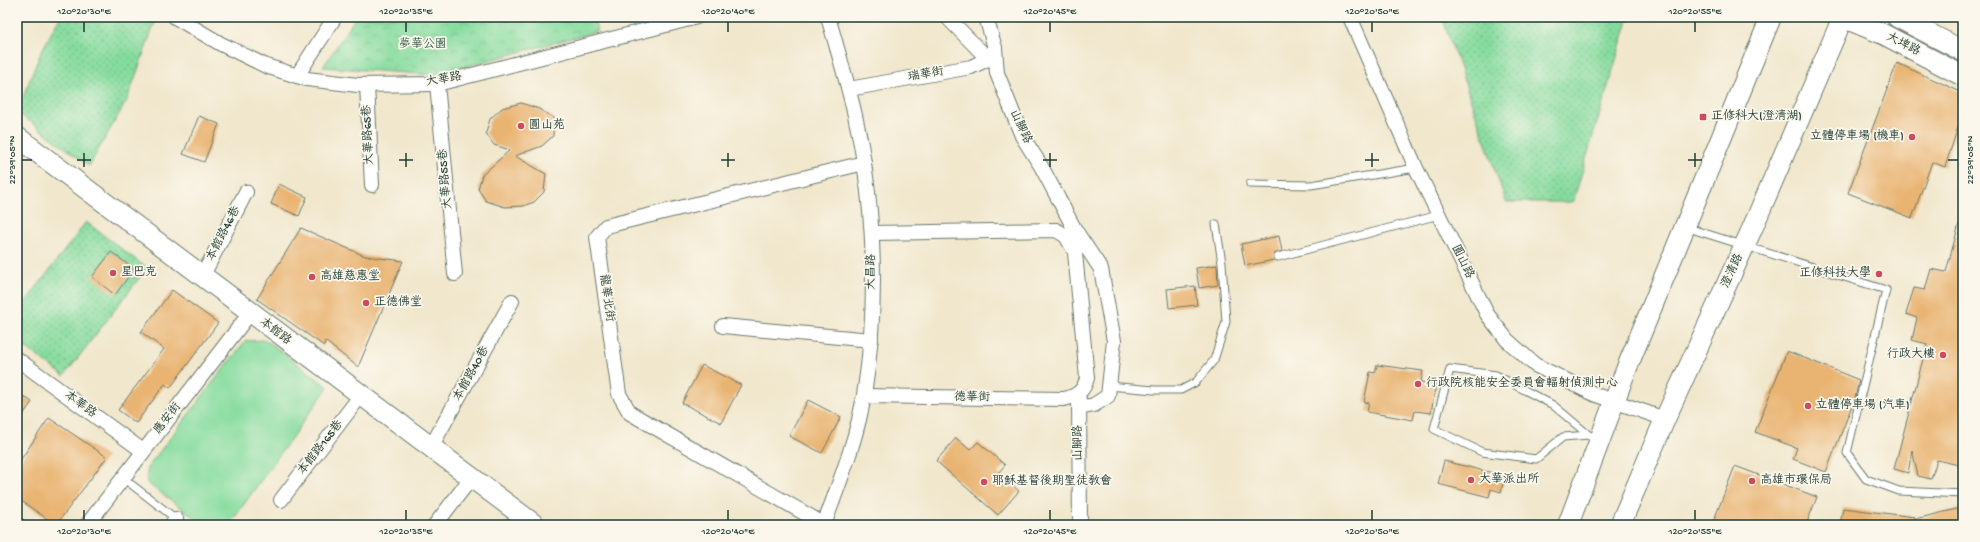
<svg xmlns="http://www.w3.org/2000/svg" width="1980" height="542" font-family="'Gochi Hand','LXGW WenKai TC',sans-serif">
<style>
.grass{fill:url(#grass-dots);stroke:#528c6a}
.park{fill:url(#park-crowns);stroke:#528c6a}
.garden{fill:#86dc9f;stroke:#528c6a}
.building{fill:#e9b472}
.lines{fill:none;stroke-linecap:round;stroke-linejoin:round}
.lane-casing{stroke:#68786a;stroke-width:9}
.street-casing{stroke:#68786a;stroke-width:16}
.secondary-casing{stroke:#68786a;stroke-width:22}
.lane{stroke:#fff;stroke-width:7}
.street{stroke:#fff;stroke-width:14}
.secondary{stroke:#fff;stroke-width:20}
.ticks{fill:none;stroke:#1f3d34;stroke-width:1.5}
.poi-dot{fill:#d1495b;stroke:#fbf7ec;stroke-width:1.5}
.labels{text-anchor:middle;dominant-baseline:central;stroke-width:3.5;stroke-linejoin:round;paint-order:stroke}
.park-label{font-size:12px;fill:#345d49;stroke:#fbf7ec}
.street-label{font-size:12px;fill:#1f3d34;stroke:#fbf7ec}
.poi-label{font-size:12px;fill:#1f3d34;stroke:#fbf7ec;text-anchor:start}
.neatline{fill:none;stroke:#1f3d34;stroke-width:1.5}
.ticks-label{font-size:10px;text-anchor:middle;fill:#1f3d34}
</style>
<defs>
<pattern id="grass-dots" width="8" height="8" patternUnits="userSpaceOnUse"><rect width="8" height="8" fill="#86dc9f"/><path d="M2 2h.1M6 6h.1" fill="none" stroke="#6db482" stroke-width="1.8" stroke-linecap="round"/></pattern>
<pattern id="park-crowns" width="20" height="18" patternUnits="userSpaceOnUse"><rect width="20" height="18" fill="#86dc9f"/><path d="M2 6a3 3 0 1 1 6 0M12 15a3 3 0 1 1 6 0" fill="none" stroke="#6db482"/></pattern>
</defs>
<rect width="100%" height="100%" fill="#fbf7ec"/>
<filter id="ink" filterUnits="userSpaceOnUse"><feTurbulence type="fractalNoise" baseFrequency=".025" numOctaves="2"/><feDisplacementMap in="SourceGraphic" scale="8" xChannelSelector="R" yChannelSelector="G"/><feConvolveMatrix kernelMatrix="1 2 1 2 8 2 1 2 1" color-interpolation-filters="sRGB"/></filter>
<filter id="wash" filterUnits="userSpaceOnUse"><feTurbulence type="fractalNoise" baseFrequency=".012" numOctaves="4" result="noise"/><feDisplacementMap in="SourceGraphic" scale="16" xChannelSelector="R" yChannelSelector="G"/><feGaussianBlur stdDeviation="0.9" result="paint"/><feColorMatrix in="noise" values="0 0 0 0 0 0 0 0 0 0 0 0 0 0 0 0 0 1.4 0 .05"/><feComposite in="paint" operator="in"/></filter>
<g filter="url(#wash)">
<rect width="100%" height="100%" fill="#f1e7cd"/>
<g class="grass">
<polygon points="60,17 148,17 155,22 127,100 89,166 17,112 41,52"/>
<polygon points="1442,17 1629,17 1573,202 1506,202"/>
<polygon points="86,222 147,268 64,376 17,341 17,313"/>
</g>
<polygon class="park" points="356,17 592,17 598,31 434,75 323,67"/>
<polygon class="garden" points="266,340 328,387 229,525 205,525 147,483 147,468 245,341"/>
<g id="blocks">
<g class="building">
<polygon points="1897,63 1963,93 1963,112 1945,167 1932,162 1912,218 1848,193"/>
<polygon points="521,103 539,109 554,118 553,136 542,146 515,156 546,174 544,192 534,202 523,206 505,207 486,201 478,189 482,175 510,150 494,145 486,133 490,119 502,108"/>
<polygon points="199,116 219,124 204,162 183,154"/>
<polygon points="279,184 307,197 299,216 271,204"/>
<polygon points="1959,224 1963,224 1963,466 1937,460 1931,479 1918,476 1912,450 1908,473 1894,469 1927,344 1912,340 1917,318 1906,314 1914,288 1925,290 1931,269 1946,272"/>
<polygon points="301,228 365,256 403,261 358,367 325,341 324,346 257,299"/>
<polygon points="1279,236 1282,251 1274,254 1274,260 1245,266 1241,244"/>
<polygon points="111,252 134,269 115,295 92,277"/>
<polygon points="1217,265 1218,285 1199,288 1196,268"/>
<polygon points="1195,286 1197,305 1169,308 1167,289"/>
<polygon points="172,290 218,323 170,388 165,384 136,423 118,410 164,349 141,332"/>
<polygon points="1787,351 1859,380 1855,398 1826,472 1793,459 1797,448 1755,432"/>
<polygon points="702,365 741,385 721,423 682,403"/>
<polygon points="1377,365 1423,371 1421,382 1436,384 1431,413 1415,411 1413,420 1367,412 1369,403 1364,402 1370,372 1375,373"/>
<polygon points="17,392 32,402 17,423"/>
<polygon points="808,400 841,417 822,453 789,436"/>
<polygon points="49,418 107,457 56,525 17,498 17,465"/>
<polygon points="956,438 970,450 978,442 1005,465 998,473 1019,491 998,515 936,461"/>
<polygon points="1444,461 1505,476 1501,492 1491,489 1489,497 1438,484"/>
<polygon points="1735,466 1817,497 1806,525 1712,525"/>
<polygon points="1843,508 1915,517 1915,519 1961,508 1963,525 1840,525"/>
</g>
</g>
</g>
<g filter="url(#ink)">
<use href="#blocks" fill-opacity="0" stroke="#68786a" stroke-width="1"/>
<g class="lines">
<g class="lane-casing">
<g id="lane">
<polyline points="1250,184 1311,185 1416,168"/>
<polyline points="1685,227 1886,290 1847,453 1866,479 1899,491 1963,494"/>
<polyline points="1278,257 1439,215"/>
<polyline points="1109,386 1154,390 1181,390 1196,382 1214,360 1226,322 1222,263 1216,224"/>
<polyline points="1589,435 1563,437 1536,459 1482,452 1434,429 1450,369 1496,375 1553,405 1597,442"/>
<polyline points="123,478 184,525"/>
</g>
</g>
<g class="street-casing">
<g id="street">
<polyline points="175,17 221,44 266,66 307,79 358,85 437,84 697,17"/>
<polyline points="947,17 988,59"/>
<polyline points="1350,17 1416,168 1487,314 1507,340 1535,365 1596,395 1665,419"/>
<polyline points="297,76 335,17"/>
<polyline points="437,84 455,274"/>
<polyline points="367,85 372,185"/>
<polyline points="849,89 971,67 988,59 995,48"/>
<polyline points="1075,230 1101,269 1114,341 1108,396 1094,405 1079,408"/>
<polyline points="872,233 1056,230 1066,236 1074,250"/>
<polyline points="202,277 246,192"/>
<polyline points="723,326 871,340"/>
<polyline points="17,359 143,451"/>
<path d="M864,396L1064,399C1077,396 1084,391 1087,378L1075,253V230L1041,166L1022,136L997,73L995,48L986,17"/>
<polyline points="1079,399 1080,525"/>
<polyline points="431,447 512,301"/>
<polyline points="281,500 361,395"/>
<polyline points="17,525 18,525"/>
<polyline points="87,525 250,313"/>
<polyline points="171,525 176,519"/>
<polyline points="435,525 472,477"/>
<path d="M824,525C839,483 857,439 864,395C876,321 876,238 864,163C857,114 842,65 828,17"/>
<polyline points="825,525 630,413 619,394 597,237 606,226 864,163"/>
</g>
</g>
<g class="secondary-casing">
<g id="secondary">
<polyline points="1842,17 1883,34 1963,76"/>
<polyline points="1897,17 1963,51"/>
<polyline points="17,137 535,525"/>
<polyline points="1568,525 1626,370 1771,17"/>
<polyline points="1620,525 1665,419 1752,229 1843,17"/>
</g>
</g>
<use href="#lane" class="lane"/>
<use href="#street" class="street"/>
<use href="#secondary" class="secondary"/>
</g>
</g>
<path class="ticks" d="M84,22V32M406,22V32M728,22V32M1050,22V32M1372,22V32M1695,22V32M84,153V167M406,153V167M728,153V167M1050,153V167M1372,153V167M1695,153V167M22,160H32M77,160H91M399,160H413M721,160H735M1043,160H1057M1365,160H1379M1688,160H1702M1948,160H1958M84,510V520M406,510V520M728,510V520M1050,510V520M1372,510V520M1695,510V520"/>
<g class="poi-dot">
<rect x="1699" y="113" width="8" height="8" rx="2"/>
<circle cx="521" cy="126" r="4"/>
<circle cx="1912" cy="137" r="4"/>
<circle cx="113" cy="273" r="4"/>
<circle cx="1879" cy="274" r="4"/>
<circle cx="312" cy="277" r="4"/>
<circle cx="366" cy="303" r="4"/>
<circle cx="1943" cy="355" r="4"/>
<circle cx="1418" cy="384" r="4"/>
<circle cx="1808" cy="406" r="4"/>
<circle cx="1471" cy="480" r="4"/>
<circle cx="1752" cy="481" r="4"/>
<circle cx="984" cy="482" r="4"/>
</g>
<g class="labels">
<g class="park-label">
<text x="423" y="45">夢華公園</text>
</g>
<g class="street-label">
<text transform="translate(1903 45) rotate(27)">大埤路</text>
<text transform="translate(926 75) rotate(-10)">瑞華街</text>
<text transform="translate(444 80) rotate(-10)">大華路</text>
<text transform="translate(1020 127) rotate(65)">山腳路</text>
<text transform="translate(369 135) rotate(-93)">大華路65巷</text>
<text transform="translate(446 179) rotate(-95)">大華路55巷</text>
<text transform="translate(224 234) rotate(-63)">本館路46巷</text>
<text transform="translate(1462 262) rotate(64)">圓山路</text>
<text transform="translate(1733 271) rotate(-65)">澄清路</text>
<text transform="translate(872 272) rotate(-89)">大昌路</text>
<text transform="translate(606 298) rotate(82)">龍華北街</text>
<text transform="translate(275 332) rotate(37)">本館路</text>
<text transform="translate(472 374) rotate(-61)">本館路40巷</text>
<text transform="translate(972 398) rotate(1)">德華街</text>
<text transform="translate(80 405) rotate(36)">本華路</text>
<text transform="translate(168 419) rotate(-52)">應安街</text>
<text transform="translate(1079 443) rotate(-91)">山腳路</text>
<text transform="translate(321 448) rotate(-52)">本館路165巷</text>
</g>
<g class="poi-label">
<text x="1711" y="117">正修科大(澄清湖)</text>
<text x="529" y="126">圓山苑</text>
<text x="1904" y="137" text-anchor="end">立體停車場 (機車)</text>
<text x="121" y="273">星巴克</text>
<text x="1871" y="274" text-anchor="end">正修科技大學</text>
<text x="320" y="277">高雄慈惠堂</text>
<text x="374" y="303">正德佛堂</text>
<text x="1935" y="355" text-anchor="end">行政大樓</text>
<text x="1426" y="384">行政院核能安全委員會輻射偵測中心</text>
<text x="1816" y="406">立體停車場 (汽車)</text>
<text x="1479" y="480">大華派出所</text>
<text x="1760" y="481">高雄市環保局</text>
<text x="992" y="482">耶穌基督後期聖徒教會</text>
</g>
</g>
<rect width="1980" height="542" fill="none" stroke="#fbf7ec" stroke-width="44"/>
<rect x="22" y="22" width="1936" height="498" class="neatline"/>
<g class="ticks-label">
<text x="84" y="14">120°20'30"E</text>
<text x="406" y="14">120°20'35"E</text>
<text x="728" y="14">120°20'40"E</text>
<text x="1050" y="14">120°20'45"E</text>
<text x="1372" y="14">120°20'50"E</text>
<text x="1695" y="14">120°20'55"E</text>
<text transform="translate(11 160) rotate(-90)" y="4">22°39'05"N</text>
<text transform="translate(1969 160) rotate(-90)" y="4">22°39'05"N</text>
<text x="84" y="534">120°20'30"E</text>
<text x="406" y="534">120°20'35"E</text>
<text x="728" y="534">120°20'40"E</text>
<text x="1050" y="534">120°20'45"E</text>
<text x="1372" y="534">120°20'50"E</text>
<text x="1695" y="534">120°20'55"E</text>
</g>
</svg>
